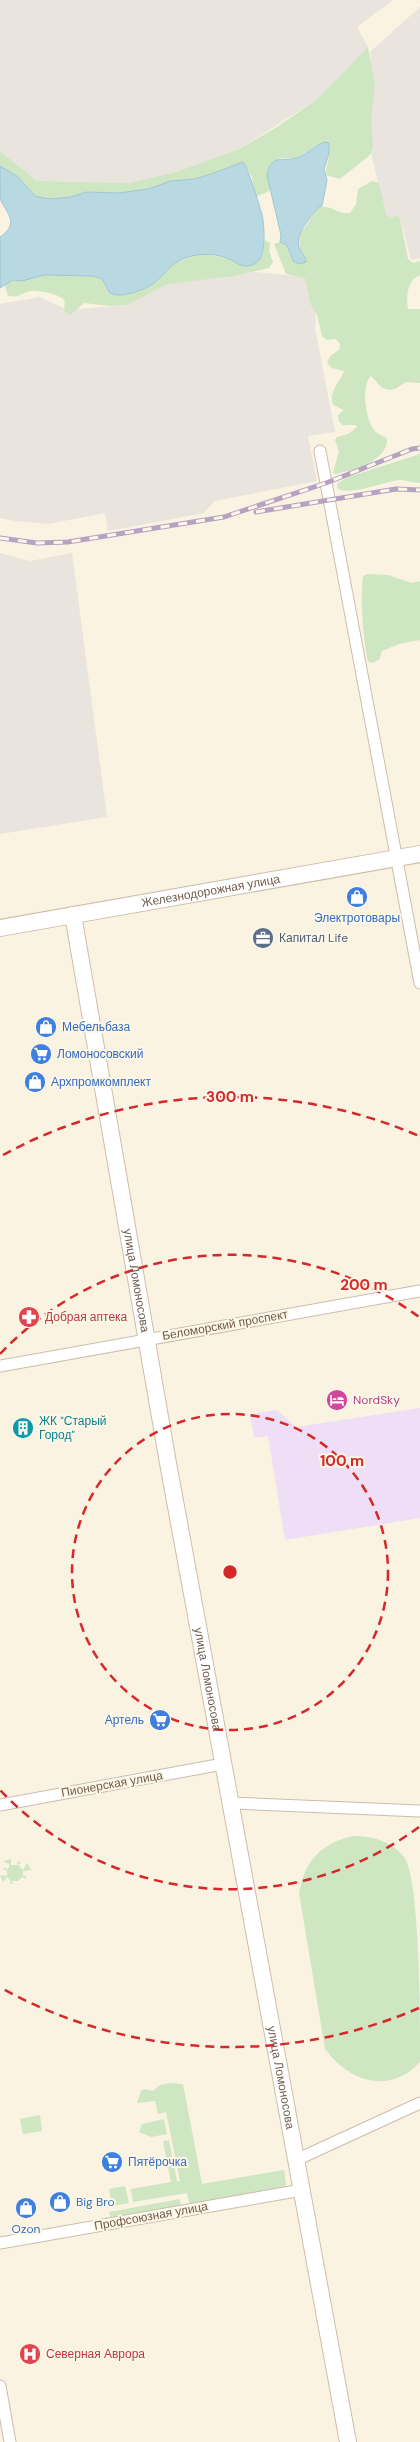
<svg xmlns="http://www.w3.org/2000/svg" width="420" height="2442" font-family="'DM Sans',sans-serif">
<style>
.industrial{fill:#e9e4dd}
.education{fill:#efdff6}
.green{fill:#cee6c2}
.water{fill:#b9d9e2;stroke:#a0c7d3}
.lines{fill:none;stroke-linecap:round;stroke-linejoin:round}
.street-casing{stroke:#ccbdad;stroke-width:13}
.secondary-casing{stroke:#cfbdaa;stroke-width:18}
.street{stroke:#fff;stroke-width:11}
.secondary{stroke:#fff;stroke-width:16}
.rail-casing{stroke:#b6a2c2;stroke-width:5}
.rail{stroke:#fdf7e8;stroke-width:3;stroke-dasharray:9;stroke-linecap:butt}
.ring{fill:none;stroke:#d62828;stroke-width:2.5;stroke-dasharray:9 6}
.labels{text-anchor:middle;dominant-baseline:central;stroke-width:4;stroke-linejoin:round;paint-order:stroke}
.street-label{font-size:12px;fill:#705b4b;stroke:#fdf7e8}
.shop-label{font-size:12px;fill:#366cbe;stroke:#fdf7e8;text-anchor:start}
.service-label{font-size:12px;fill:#4e5e75;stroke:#fdf7e8;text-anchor:start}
.health-label{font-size:12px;fill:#be3a42;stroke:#fdf7e8;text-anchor:start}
.hotel-label{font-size:12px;fill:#b23c85;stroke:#fdf7e8;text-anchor:start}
.culture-label{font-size:12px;fill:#0d838f;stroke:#fdf7e8;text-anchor:start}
.centre{fill:#d62828;stroke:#fdf7e8;stroke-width:2.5}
.ring-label{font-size:15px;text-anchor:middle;font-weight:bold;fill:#d62828;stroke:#fdf7e8;stroke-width:4;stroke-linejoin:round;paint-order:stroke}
</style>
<rect width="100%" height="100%" fill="#faf3e2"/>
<g class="industrial">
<polygon points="0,0 393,0 357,27 368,47 316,100 239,149 176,172 129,183 37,181 0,151"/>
<polygon points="420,7 420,258 411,260 400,217 387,222 365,126 371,51"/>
<polygon points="256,272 308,277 316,318 315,328 335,432 308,436 317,481 215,501 204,513 108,531 105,513 48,524 15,521 0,518 0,304 40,297 68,310 127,305 168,284"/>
<polygon points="0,553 30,561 72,553 107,817 0,834"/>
</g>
<polygon class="education" points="420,1408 420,1518 285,1540 268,1436 254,1438 250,1414 277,1410 296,1427"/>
<g class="green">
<polygon points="368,47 375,85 371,119 373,147 370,155 340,179 325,175 329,157 318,145 296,158 280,158 271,164 267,175 272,190 255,197 252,177 243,162 211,174 195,179 171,181 148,189 119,193 87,192 71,197 49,199 35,196 17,176 0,166 0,151 37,181 129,183 176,172 239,149 277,127 316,100"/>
<path d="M372,181L379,183L386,214L391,218L398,215L400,218L408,259L413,263L420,261V275C407,280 406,297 408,309H420V383L406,382L395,389L389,390L382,388L371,376C360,386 366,424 376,432C379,435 383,436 387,438C389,461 353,470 336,474L333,473L339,451L335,440L337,437L348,434L357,427L355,425H343L339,422L338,415L344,410L333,405C328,391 340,383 344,371L332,368L327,363L330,356L339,350L340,344L336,339L327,340L322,336L317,315L311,305L305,278L286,274L274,244L280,242L287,245L293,261L305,255L300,250L299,235L319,207C333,205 338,215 350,213L356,204L358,189Z"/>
<path d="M265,240L270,243L269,251L273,262L269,268L234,276L168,284L127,305L110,306L84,303L70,315L64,311C64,307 66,301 63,299C58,294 38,290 31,291C20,293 21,298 8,296L5,285L8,282L44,275L93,276L102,279L107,289L124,295L155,283L171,265L193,255L203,254L226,258L244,266C258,260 262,255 265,240Z"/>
<path d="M420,454V483C413,483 406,480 400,480C385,481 349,497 337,488L338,483L348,477Z"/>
<path d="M368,574L388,575L412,583L420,581V640L399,644L382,651L379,660L371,663L368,661C363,639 360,597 363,576Z"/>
<path d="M353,1836C374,1836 394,1842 406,1860C420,1893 420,2018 420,2062C390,2095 349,2082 325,2049L299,1893C304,1861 322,1843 353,1836Z"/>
<polygon points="11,1859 11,1865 17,1865 18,1861 21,1863 18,1865 23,1870 27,1863 31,1870 23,1871 23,1876 27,1876 25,1879 22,1877 18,1881 12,1881 13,1884 9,1883 11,1881 7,1877 3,1882 0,1875 7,1876 7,1870 3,1870 5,1867 7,1870 10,1865 3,1861"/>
<polygon points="170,2083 183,2084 202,2184 284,2170 287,2190 190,2207 187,2193 133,2202 131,2189 171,2182 163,2141 169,2140 177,2181 180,2181 166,2112 158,2114 155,2101 137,2103 141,2091 144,2089 153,2091 160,2085"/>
<polygon points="40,2115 42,2131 23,2134 20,2119"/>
<polygon points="164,2119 167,2134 151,2137 139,2132 142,2124"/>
<polygon points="125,2186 129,2203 112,2206 109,2189"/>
<polygon points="180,2199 181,2209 111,2222 109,2212"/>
</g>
<g class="water">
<path d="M324,142L329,143V153L324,170L327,180L322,206L319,207C310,218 295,233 299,247C301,253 306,255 306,262L299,264L293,261L287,245L280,242L281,235L267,175C272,152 284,163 299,157C308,153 315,146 324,142Z"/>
<path d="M243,162C248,167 262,213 263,219C264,233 269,268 244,266C238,265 233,260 227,258C212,253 196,253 182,259C168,266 163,277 153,284C143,290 121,299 110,293L102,279L93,276L44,275L22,281L13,280L0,288V237C20,224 7,213 0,199C0,191 0,174 0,166L17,176L35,196L49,199L71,197L87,192L119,193L148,189L171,181L195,179L211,174Z"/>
</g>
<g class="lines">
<g class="street-casing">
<g id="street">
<polyline points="320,451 420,983"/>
<polyline points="0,1366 420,1291"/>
<polyline points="230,1803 420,1811"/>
<polyline points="0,1805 223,1764"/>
<polyline points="296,2160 420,2103"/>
<polyline points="0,2243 302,2190"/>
<polyline points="0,2386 10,2442"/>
</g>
</g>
<g class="secondary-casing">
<g id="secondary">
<path id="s1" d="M73,915L168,1463L348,2442"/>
<path id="s2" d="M0,928L420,854"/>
</g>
</g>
<use href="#street" class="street"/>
<use href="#secondary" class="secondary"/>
<g class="rail-casing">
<g id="rail">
<polyline points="256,512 396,489 420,490"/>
<polyline points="0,538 37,543 68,542 224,517 326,483 412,449 420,448"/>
</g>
</g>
<use href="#rail" class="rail"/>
</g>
<g class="ring">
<circle cx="230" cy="1572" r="158"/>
<path d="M419 1827A317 317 0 0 1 0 1790M0 1354A317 317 0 0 1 419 1317"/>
<path d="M419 2008A475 475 0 0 1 3 1989M3 1155A475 475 0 0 1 419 1136"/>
</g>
<defs>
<g id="shop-disc" transform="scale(1.125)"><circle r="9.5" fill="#3f7fe0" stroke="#fdf7e8"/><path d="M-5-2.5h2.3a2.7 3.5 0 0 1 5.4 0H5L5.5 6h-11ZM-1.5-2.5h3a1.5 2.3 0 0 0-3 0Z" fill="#fff"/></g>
<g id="office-disc" transform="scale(1.125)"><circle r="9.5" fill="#5c6f8a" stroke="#fdf7e8"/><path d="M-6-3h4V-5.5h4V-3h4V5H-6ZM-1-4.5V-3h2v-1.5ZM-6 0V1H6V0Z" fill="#fff"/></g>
<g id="supermarket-disc" transform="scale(1.125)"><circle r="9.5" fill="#3f7fe0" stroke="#fdf7e8"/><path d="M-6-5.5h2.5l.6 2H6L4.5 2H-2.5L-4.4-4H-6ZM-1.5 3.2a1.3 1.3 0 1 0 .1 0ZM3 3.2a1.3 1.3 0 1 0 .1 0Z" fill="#fff"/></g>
<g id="pharmacy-disc" transform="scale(1.125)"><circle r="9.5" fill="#e0444e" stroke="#fdf7e8"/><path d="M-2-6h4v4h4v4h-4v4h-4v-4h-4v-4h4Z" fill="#fff"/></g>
<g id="hotel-disc" transform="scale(1.125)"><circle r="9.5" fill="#d1479c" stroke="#fdf7e8"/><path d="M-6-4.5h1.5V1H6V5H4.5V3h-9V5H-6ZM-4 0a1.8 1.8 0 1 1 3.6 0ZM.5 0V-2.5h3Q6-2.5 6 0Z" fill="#fff"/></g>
<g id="building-disc" transform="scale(1.125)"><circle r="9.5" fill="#0f9aa8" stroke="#fdf7e8"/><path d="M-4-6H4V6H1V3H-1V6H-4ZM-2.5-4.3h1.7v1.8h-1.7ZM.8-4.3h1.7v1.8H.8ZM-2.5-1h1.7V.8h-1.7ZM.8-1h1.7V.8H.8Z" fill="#fff"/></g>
<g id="hospital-disc" transform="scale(1.125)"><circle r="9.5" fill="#e0444e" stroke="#fdf7e8"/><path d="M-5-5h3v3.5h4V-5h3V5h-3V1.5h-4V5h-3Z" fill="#fff"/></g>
</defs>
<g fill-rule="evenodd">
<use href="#shop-disc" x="357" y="897"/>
<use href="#office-disc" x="263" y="938"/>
<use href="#shop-disc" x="46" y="1027"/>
<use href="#supermarket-disc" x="41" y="1054"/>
<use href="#shop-disc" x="35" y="1082"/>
<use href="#pharmacy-disc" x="29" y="1317"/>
<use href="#hotel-disc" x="337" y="1400"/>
<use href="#building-disc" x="23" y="1428"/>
<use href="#supermarket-disc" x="160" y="1720"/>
<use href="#supermarket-disc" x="112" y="2162"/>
<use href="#shop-disc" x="60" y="2202"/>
<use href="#shop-disc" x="26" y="2208"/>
<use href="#hospital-disc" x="30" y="2354"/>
</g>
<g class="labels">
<g class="street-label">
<text stroke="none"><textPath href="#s2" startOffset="214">Железнодорожная улица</textPath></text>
<text stroke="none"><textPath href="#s1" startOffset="371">улица Ломоносова</textPath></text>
<text transform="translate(225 1325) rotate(-10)">Беломорский проспект</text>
<text stroke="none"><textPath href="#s1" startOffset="776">улица Ломоносова</textPath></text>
<text transform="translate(112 1784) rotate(-10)">Пионерская улица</text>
<text stroke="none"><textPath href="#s1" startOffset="1181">улица Ломоносова</textPath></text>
<text transform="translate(151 2216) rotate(-10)">Профсоюзная улица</text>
</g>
<g class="shop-label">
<text x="357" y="918" text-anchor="middle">Электротовары</text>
<text x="62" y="1027">Мебельбаза</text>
<text x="57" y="1054">Ломоносовский</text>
<text x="51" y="1082">Архпромкомплект</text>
<text x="144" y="1720" text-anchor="end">Артель</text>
<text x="128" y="2162">Пятёрочка</text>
<text x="76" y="2202">Big Bro</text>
<text x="26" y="2229" text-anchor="middle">Ozon</text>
</g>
<g class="service-label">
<text x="279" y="938">Капитал Life</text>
</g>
<g class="health-label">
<text x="45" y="1317">Добрая аптека</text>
<text x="46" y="2354">Северная Аврора</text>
</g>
<g class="hotel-label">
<text x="353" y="1400">NordSky</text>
</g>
<g class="culture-label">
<text x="39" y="1421">ЖК "Старый<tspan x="39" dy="14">Город"</tspan></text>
</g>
</g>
<circle cx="230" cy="1572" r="8" class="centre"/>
<g class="ring-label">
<text x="230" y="1102">300 m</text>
<text x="364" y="1290">200 m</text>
<text x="342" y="1466">100 m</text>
</g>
</svg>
